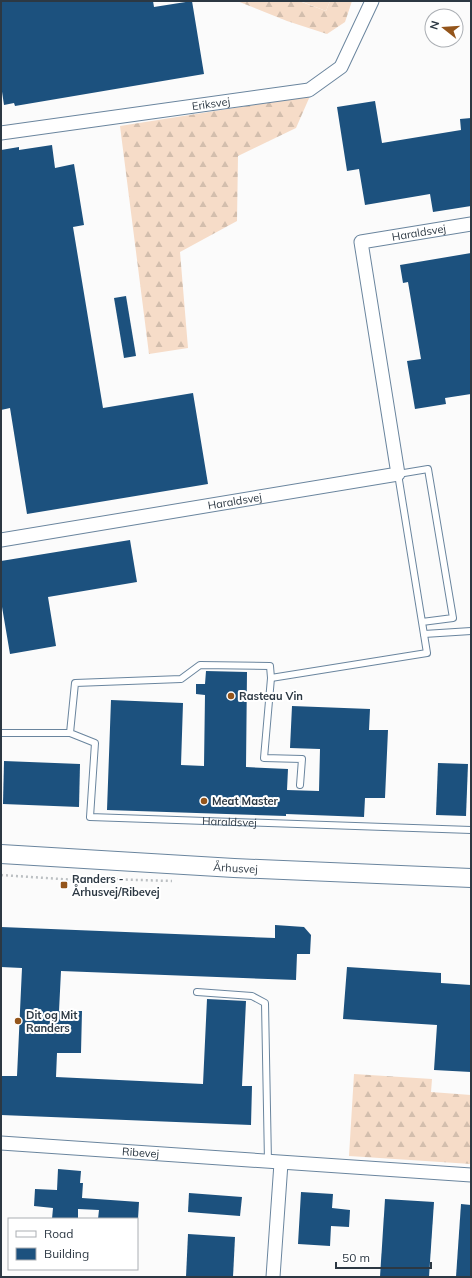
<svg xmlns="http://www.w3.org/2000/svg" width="472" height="1278" font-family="Mulish,sans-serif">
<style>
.forest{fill:url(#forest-firs)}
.green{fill:#f6dcc8}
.building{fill:#1c517e}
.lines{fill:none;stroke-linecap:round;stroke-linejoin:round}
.service-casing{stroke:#6a859e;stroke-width:8}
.minor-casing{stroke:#6a859e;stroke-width:15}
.secondary-casing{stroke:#6a859e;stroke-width:20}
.path{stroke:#bcc0c3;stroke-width:2.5;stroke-dasharray:2 3;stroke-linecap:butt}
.service{stroke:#fff;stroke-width:6}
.minor{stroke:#fff;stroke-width:13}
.secondary{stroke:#fff;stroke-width:18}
.poi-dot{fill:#94551b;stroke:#fff;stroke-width:1.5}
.labels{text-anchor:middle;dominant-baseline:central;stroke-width:4;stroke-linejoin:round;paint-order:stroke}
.street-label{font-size:11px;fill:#2c3843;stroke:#fff}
.poi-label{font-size:11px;font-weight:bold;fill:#2c3843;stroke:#fff;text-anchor:start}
</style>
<defs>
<pattern id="forest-firs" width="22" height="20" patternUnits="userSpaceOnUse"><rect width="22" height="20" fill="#f6dcc8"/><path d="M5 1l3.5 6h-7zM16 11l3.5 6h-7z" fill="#d3bead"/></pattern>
</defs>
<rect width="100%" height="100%" fill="#fbfbfb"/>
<g class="forest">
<polygon points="237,1 299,1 326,11 330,1 352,1 345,22 327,34 287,21"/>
<polygon points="310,96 296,128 238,156 237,221 180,252 188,348 149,354 120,126"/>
<polygon points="354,1074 432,1079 431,1092 471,1095 471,1164 349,1156"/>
</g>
<polygon class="green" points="300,1 330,1 326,11"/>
<g class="building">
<polygon points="1,1 153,1 154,7 192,1 204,74 15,106 14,103 4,105 1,85"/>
<polygon points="375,101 382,143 461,130 460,119 471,118 471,206 433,212 430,194 365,205 359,169 347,171 337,107"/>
<polygon points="52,145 55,168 74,164 84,225 73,227 103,408 193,393 208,484 27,514 10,408 1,410 1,150 19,147 19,150"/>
<polygon points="471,253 471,394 445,398 446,404 415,409 407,361 421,359 408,282 403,283 400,265"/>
<polygon points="126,296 136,356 124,358 114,298"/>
<polygon points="130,540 137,582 48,597 56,646 10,654 1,601 1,561"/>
<polygon points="206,671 247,672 246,767 288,769 287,790 319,791 320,749 290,748 292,706 370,709 369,730 388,730 385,798 365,798 364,817 286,814 286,816 107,810 111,700 183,703 181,765 204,766 205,695 196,694 196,684 205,684"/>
<polygon points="4,761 80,764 79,807 3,804"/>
<polygon points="438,763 468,764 466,816 436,815"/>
<polygon points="275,925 304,927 311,935 310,954 297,954 296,980 61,971 59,1011 82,1011 81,1053 57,1053 56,1077 203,1084 207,999 246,1001 242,1086 252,1086 251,1125 1,1115 1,1076 17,1076 22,968 1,967 1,927 275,938"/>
<polygon points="347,967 441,973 441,983 471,985 471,1072 434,1070 437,1025 343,1019"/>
<polygon points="58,1169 81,1171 80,1183 83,1183 82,1198 139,1202 138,1219 98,1219 99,1210 78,1209 78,1219 52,1219 53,1208 34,1206 35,1189 57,1190"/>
<polygon points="301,1192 333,1194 332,1208 350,1210 349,1227 331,1226 330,1246 298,1244"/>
<polygon points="189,1193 242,1197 240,1216 188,1212"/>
<polygon points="385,1199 434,1202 429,1277 380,1277"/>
<polygon points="461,1204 471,1205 471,1277 456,1277"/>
<polygon points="188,1234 235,1237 233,1277 186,1277"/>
</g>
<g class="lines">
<g class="service-casing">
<g id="service">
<polyline points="424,634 471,631"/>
<polyline points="271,678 427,653 398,474 428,469 453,618 422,622"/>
<polyline points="1,733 70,733"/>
<path id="s1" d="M300,785L302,759L264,758L271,678L270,666L200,665L181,679L75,683L70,733L95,743L90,817L471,830"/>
<polyline points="197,992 252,996 265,1003 268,1162"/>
</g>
</g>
<g class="minor-casing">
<g id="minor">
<path id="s2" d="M1,133L309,90L341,67L372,1"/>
<path id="s3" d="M1,540L398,474L361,242L471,224"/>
<path id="s4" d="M1,1143L471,1175"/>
<polyline points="273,1277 281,1163"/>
</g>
</g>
<g class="secondary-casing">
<g id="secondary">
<path id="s5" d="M1,854L234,868L471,878"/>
</g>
</g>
<polyline class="path" points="1,875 76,880 106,879 172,881"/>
<use href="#service" class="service"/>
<use href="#minor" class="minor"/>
<use href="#secondary" class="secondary"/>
</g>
<g class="poi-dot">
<circle cx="231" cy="696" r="4"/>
<circle cx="204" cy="801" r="4"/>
<rect x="60" y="881" width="8" height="8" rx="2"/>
<circle cx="18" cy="1021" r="4"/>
</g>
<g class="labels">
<g class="street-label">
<text stroke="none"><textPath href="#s2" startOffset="212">Eriksvej</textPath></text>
<text stroke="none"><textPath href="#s3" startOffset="696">Haraldsvej</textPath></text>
<text stroke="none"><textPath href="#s3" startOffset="237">Haraldsvej</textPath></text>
<text stroke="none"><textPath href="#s1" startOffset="647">Haraldsvej</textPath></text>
<text stroke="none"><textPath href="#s5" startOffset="235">Århusvej</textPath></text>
<text stroke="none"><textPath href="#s4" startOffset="140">Ribevej</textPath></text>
</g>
<g class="poi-label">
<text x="239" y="696">Rasteau Vin</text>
<text x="212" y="801">Meat Master</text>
<text x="72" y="879">Randers -<tspan x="72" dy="13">Århusvej/Ribevej</tspan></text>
<text x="26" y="1015">Dit og Mit<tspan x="26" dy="13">Randers</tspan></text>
</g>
</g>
<rect width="472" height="1278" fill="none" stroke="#2c3843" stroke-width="4"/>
<rect x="8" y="1218" width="130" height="52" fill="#ffffff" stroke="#abafb4"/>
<rect x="16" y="1231" width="20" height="6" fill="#ffffff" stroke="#abafb4"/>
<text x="44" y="1238" font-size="12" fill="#2c3843">Road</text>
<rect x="16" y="1248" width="20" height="12" fill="#1c517e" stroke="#abafb4"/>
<text x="44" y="1258" font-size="12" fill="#2c3843">Building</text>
<g transform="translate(444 28) rotate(287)"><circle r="19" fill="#ffffff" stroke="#abafb4"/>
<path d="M0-3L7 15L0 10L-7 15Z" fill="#94551b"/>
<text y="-6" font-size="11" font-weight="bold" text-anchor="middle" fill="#2c3843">N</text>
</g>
<path d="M336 1262v6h95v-6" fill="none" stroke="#2c3843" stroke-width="2"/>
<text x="342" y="1262" font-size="12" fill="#2c3843" stroke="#ffffff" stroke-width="3" paint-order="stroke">50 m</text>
</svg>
